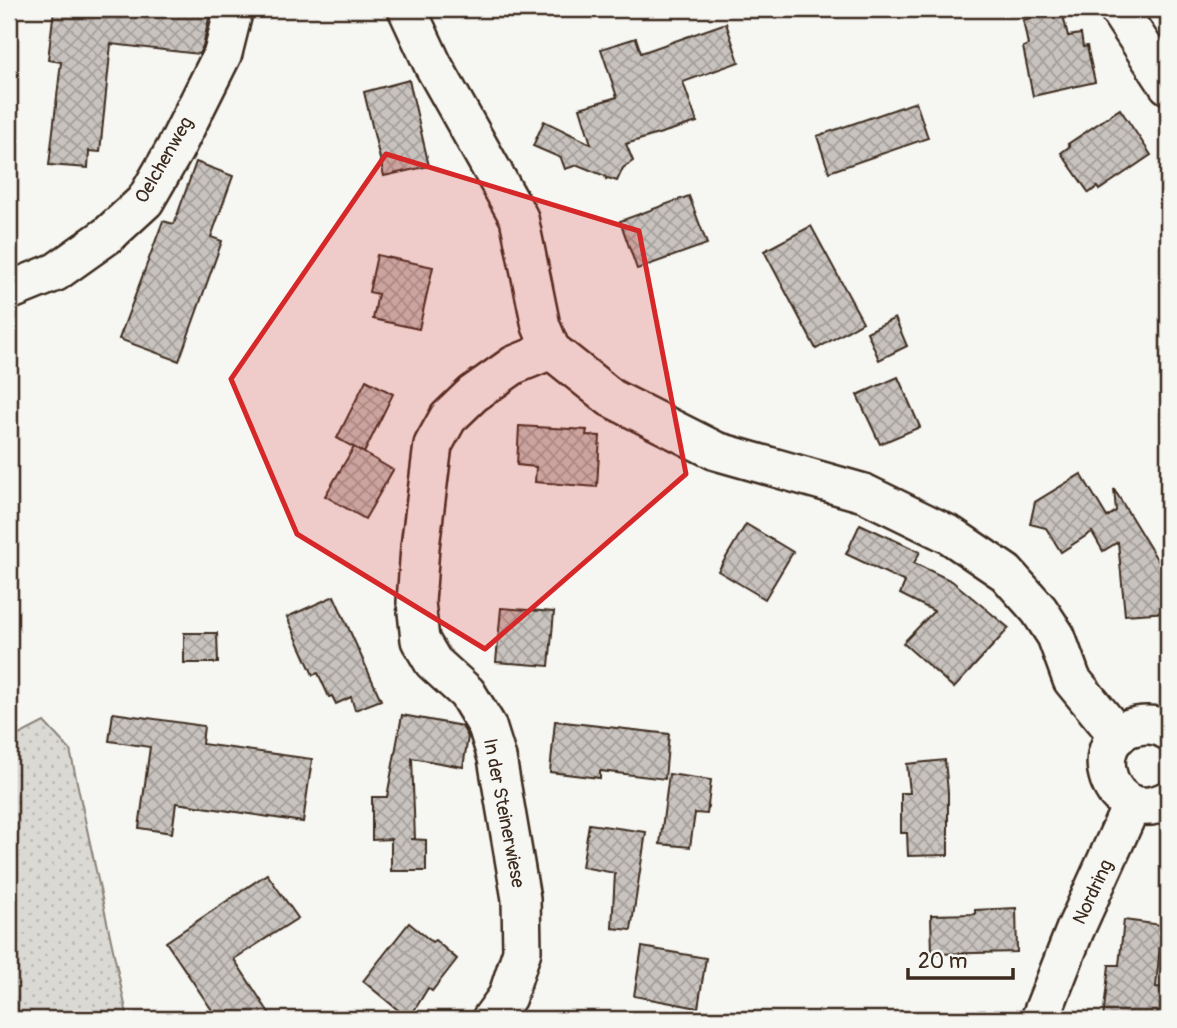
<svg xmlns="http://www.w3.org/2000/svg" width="1177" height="1028" font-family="Pangolin,sans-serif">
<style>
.grass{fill:url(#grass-dots);stroke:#8a8278;stroke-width:2}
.building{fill:url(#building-cross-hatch);stroke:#3b2a1e;stroke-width:2}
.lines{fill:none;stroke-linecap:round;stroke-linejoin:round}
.street-casing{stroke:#3b2a1e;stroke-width:42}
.street{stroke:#f6f6f2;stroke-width:37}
.marked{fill:#d62828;fill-opacity:0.2;stroke:#d62828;stroke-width:5;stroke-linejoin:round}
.labels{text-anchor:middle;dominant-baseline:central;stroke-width:6;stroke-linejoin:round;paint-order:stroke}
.street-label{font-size:19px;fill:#3b2a1e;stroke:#f6f6f2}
</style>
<defs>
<pattern id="grass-dots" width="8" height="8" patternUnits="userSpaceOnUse" patternTransform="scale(1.75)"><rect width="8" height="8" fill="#dad9d3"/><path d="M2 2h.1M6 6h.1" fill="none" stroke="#bcbab5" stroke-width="1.8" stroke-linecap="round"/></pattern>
<pattern id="building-cross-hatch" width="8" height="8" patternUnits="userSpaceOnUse" patternTransform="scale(1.75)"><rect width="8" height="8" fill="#c8c3be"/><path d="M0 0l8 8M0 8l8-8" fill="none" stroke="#a49f9a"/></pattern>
</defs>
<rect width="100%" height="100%" fill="#f6f6f2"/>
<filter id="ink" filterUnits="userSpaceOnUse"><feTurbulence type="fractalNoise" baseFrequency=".0143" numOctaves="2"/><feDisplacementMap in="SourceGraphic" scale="14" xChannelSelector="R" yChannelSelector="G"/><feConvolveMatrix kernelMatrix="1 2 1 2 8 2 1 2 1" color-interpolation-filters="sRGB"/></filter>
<g filter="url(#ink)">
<polygon class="grass" points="44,722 70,750 128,1019 9,1019 9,740"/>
<g class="building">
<polygon points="54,9 211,9 203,46 199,54 111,44 100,152 89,151 88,168 49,165 61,62 48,60"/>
<polygon points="1062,11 1068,36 1081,34 1083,47 1087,46 1095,82 1033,96 1023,47 1028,45 1023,20"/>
<polygon points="726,23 739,62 683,82 697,122 626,144 633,161 623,168 617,181 608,178 606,179 605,176 578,165 565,169 561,158 533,146 544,121 591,144 580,108 617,97 601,49 636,38 641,53"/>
<polygon points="409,80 429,166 384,176 364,92"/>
<polygon points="916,102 928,138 829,172 817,136"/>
<polygon points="1120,109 1151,155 1099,190 1097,187 1089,193 1061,153 1070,146 1068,144"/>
<polygon points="196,162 233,176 211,237 222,241 179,361 119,339 163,221 174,224"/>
<polygon points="689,196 707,244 637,269 620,221"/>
<polygon points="811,226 863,322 816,349 764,251"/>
<polygon points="377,255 433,267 419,329 373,319 378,294 369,292"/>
<polygon points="895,318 907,346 879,360 867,332"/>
<polygon points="898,377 920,427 880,444 857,395"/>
<polygon points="366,380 393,394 364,453 337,438"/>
<polygon points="519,426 587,430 586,435 600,436 597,487 535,482 536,467 517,465"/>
<polygon points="354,447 393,470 365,519 325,496"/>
<polygon points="1081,474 1107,517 1116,511 1114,489 1166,574 1166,581 1168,581 1168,612 1125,615 1118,542 1103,551 1092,532 1061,552 1046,528 1030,524 1035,502"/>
<polygon points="746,524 793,552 765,599 718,571"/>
<polygon points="860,524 920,552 914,563 952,581 1009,628 954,688 903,643 934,611 900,594 905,582 846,554"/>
<polygon points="334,596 381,700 355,710 351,697 336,704 332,696 329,697 318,673 313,675 287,617"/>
<polygon points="501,608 554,612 549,666 496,662"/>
<polygon points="184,633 217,633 218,663 184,663"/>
<polygon points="113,713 204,726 202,744 312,759 303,822 176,803 172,833 139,828 150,747 109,741"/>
<polygon points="402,715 462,726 468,737 463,767 412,758 415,839 410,839 426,840 426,871 391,871 391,839 372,840 372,797 387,797"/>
<polygon points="555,721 669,734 665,779 600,771 600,778 550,772"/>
<polygon points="945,760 948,792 948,855 908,856 907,833 901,833 901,793 910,793 907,764"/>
<polygon points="669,774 711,780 707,814 695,813 690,847 660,844"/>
<polygon points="589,824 646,832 631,930 612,928 615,873 582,867"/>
<polygon points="267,874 298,918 234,959 273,1019 218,1019 166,942"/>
<polygon points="1016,908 1017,952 932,954 931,915 975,914 975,910"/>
<polygon points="1124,920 1162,925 1156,987 1168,988 1168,1019 1103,1019 1109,965 1119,965"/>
<polygon points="409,923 432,942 435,940 457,959 432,991 428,988 409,1019 363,981"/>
<polygon points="642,947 706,958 698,1008 634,996"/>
</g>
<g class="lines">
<g class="street-casing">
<g id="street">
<polyline points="407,9 433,65 519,218 541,326 551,350 611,398 716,451 864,493 950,535 1006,573 1039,610 1056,636 1072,680 1118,736"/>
<polyline points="1118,9 1168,85"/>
<polyline points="9,291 56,272 108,235 145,201 175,149 223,53 234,9"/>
<path d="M1168,731C1159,725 1148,724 1137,726C1081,736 1108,831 1168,800"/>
<polyline points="491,1019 507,997 522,951 521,899 497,758 487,726 467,693 433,662 420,640 416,602 420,547 433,445 448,418 473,394 514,365 551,350"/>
<polyline points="1040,1019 1075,930 1132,804"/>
</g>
</g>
<use href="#street" class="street"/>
</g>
</g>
<path class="marked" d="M386,154L639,231L686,474L485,649L297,534L231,379Z"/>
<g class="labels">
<g class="street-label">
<text transform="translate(164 160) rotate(-60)">Oelchenweg</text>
<text transform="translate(504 813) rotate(79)">In der Steinerwiese</text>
<text transform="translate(1093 892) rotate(-65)">Nordring</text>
</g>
</g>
<rect width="1177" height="1028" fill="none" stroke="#f6f6f2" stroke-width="35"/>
<rect x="18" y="18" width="1142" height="993" fill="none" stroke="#3b2a1e" stroke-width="2.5" filter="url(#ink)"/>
<path d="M908 968v10h105v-10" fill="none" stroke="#3b2a1e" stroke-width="3.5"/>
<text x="918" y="968" font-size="21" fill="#3b2a1e" stroke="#f6f6f2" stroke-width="5" paint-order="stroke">20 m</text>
</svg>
